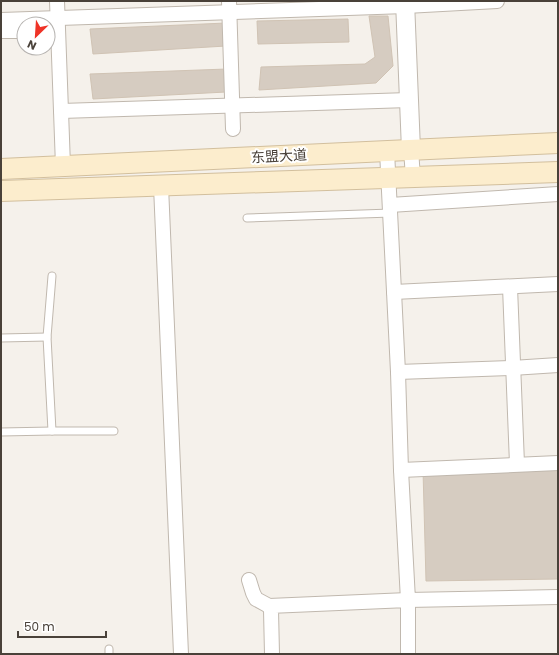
<svg xmlns="http://www.w3.org/2000/svg" width="559" height="655" font-family="Poppins,'Noto Sans SC',sans-serif">
<style>
.building{fill:#d6ccc1;stroke:#d0c3b4}
.lines{fill:none;stroke-linecap:round;stroke-linejoin:round}
.service-casing{stroke:#c0b8ae;stroke-width:9}
.minor-casing{stroke:#c0b8ae;stroke-width:16}
.tertiary-casing{stroke:#c0b8ae;stroke-width:20}
.secondary-casing{stroke:#d2bf9d;stroke-width:22}
.service{stroke:#fff;stroke-width:7}
.minor{stroke:#fff;stroke-width:14}
.tertiary{stroke:#fff;stroke-width:18}
.secondary{stroke:#fcedcd;stroke-width:20}
.labels{text-anchor:middle;dominant-baseline:central;stroke-width:4;stroke-linejoin:round;paint-order:stroke}
.street-label{font-size:14px;fill:#494139;stroke:#fff}
</style>
<rect width="100%" height="100%" fill="#f5f1eb"/>
<g class="building">
<polygon points="369,16 388,16 393,66 376,83 259,90 261,67 365,64 375,57"/>
<polygon points="348,19 349,42 258,44 257,21"/>
<polygon points="226,23 226,46 93,54 90,29"/>
<polygon points="227,69 226,92 93,99 90,74"/>
<polygon points="558,468 558,579 426,581 423,470"/>
</g>
<g class="lines">
<g class="service-casing">
<g id="service">
<polyline points="247,218 391,213"/>
<polyline points="52,276 47,337 52,431"/>
<polyline points="1,338 47,337"/>
<polyline points="1,432 52,431 114,431"/>
<polyline points="109,649 109,654"/>
</g>
</g>
<g class="minor-casing">
<g id="minor">
<polyline points="57,1 63,166"/>
<polyline points="229,1 233,129"/>
<polyline points="1,20 406,6 497,1"/>
<polyline points="1,31 24,31"/>
<polyline points="61,111 409,100"/>
<polyline points="411,150 413,177"/>
<polyline points="387,151 398,372 401,470 408,600 558,597"/>
<polyline points="161,186 181,654"/>
<polyline points="390,205 558,194"/>
<polyline points="510,287 517,464"/>
<polyline points="394,292 558,284"/>
<polyline points="398,372 512,368 558,365"/>
<polyline points="401,470 558,463"/>
<polyline points="249,580 253,593 256,599 269,606"/>
<polyline points="272,654 271,610 269,606 408,600 408,654"/>
</g>
</g>
<g class="tertiary-casing">
<polyline id="tertiary" points="405,1 411,150"/>
</g>
<g class="secondary-casing">
<g id="secondary">
<polyline points="1,169 558,143"/>
<polyline points="1,191 558,172"/>
</g>
</g>
<use href="#service" class="service"/>
<use href="#minor" class="minor"/>
<use href="#tertiary" class="tertiary"/>
<use href="#secondary" class="secondary"/>
</g>
<g class="labels">
<g class="street-label">
<text transform="translate(279 156) rotate(-3)">东盟大道</text>
</g>
</g>
<rect width="559" height="655" fill="none" stroke="#494139" stroke-width="4"/>
<g transform="translate(36 36) rotate(205)"><circle r="19" fill="#ffffff" stroke="#b6b3b0"/>
<path d="M0-3L7 15L0 10L-7 15Z" fill="#ef3327"/>
<text y="-6" font-size="11" font-weight="bold" text-anchor="middle" fill="#494139">N</text>
</g>
<path d="M18 631v6h88v-6" fill="none" stroke="#494139" stroke-width="2"/>
<text x="24" y="631" font-size="12" fill="#494139" stroke="#ffffff" stroke-width="3" paint-order="stroke">50 m</text>
</svg>
